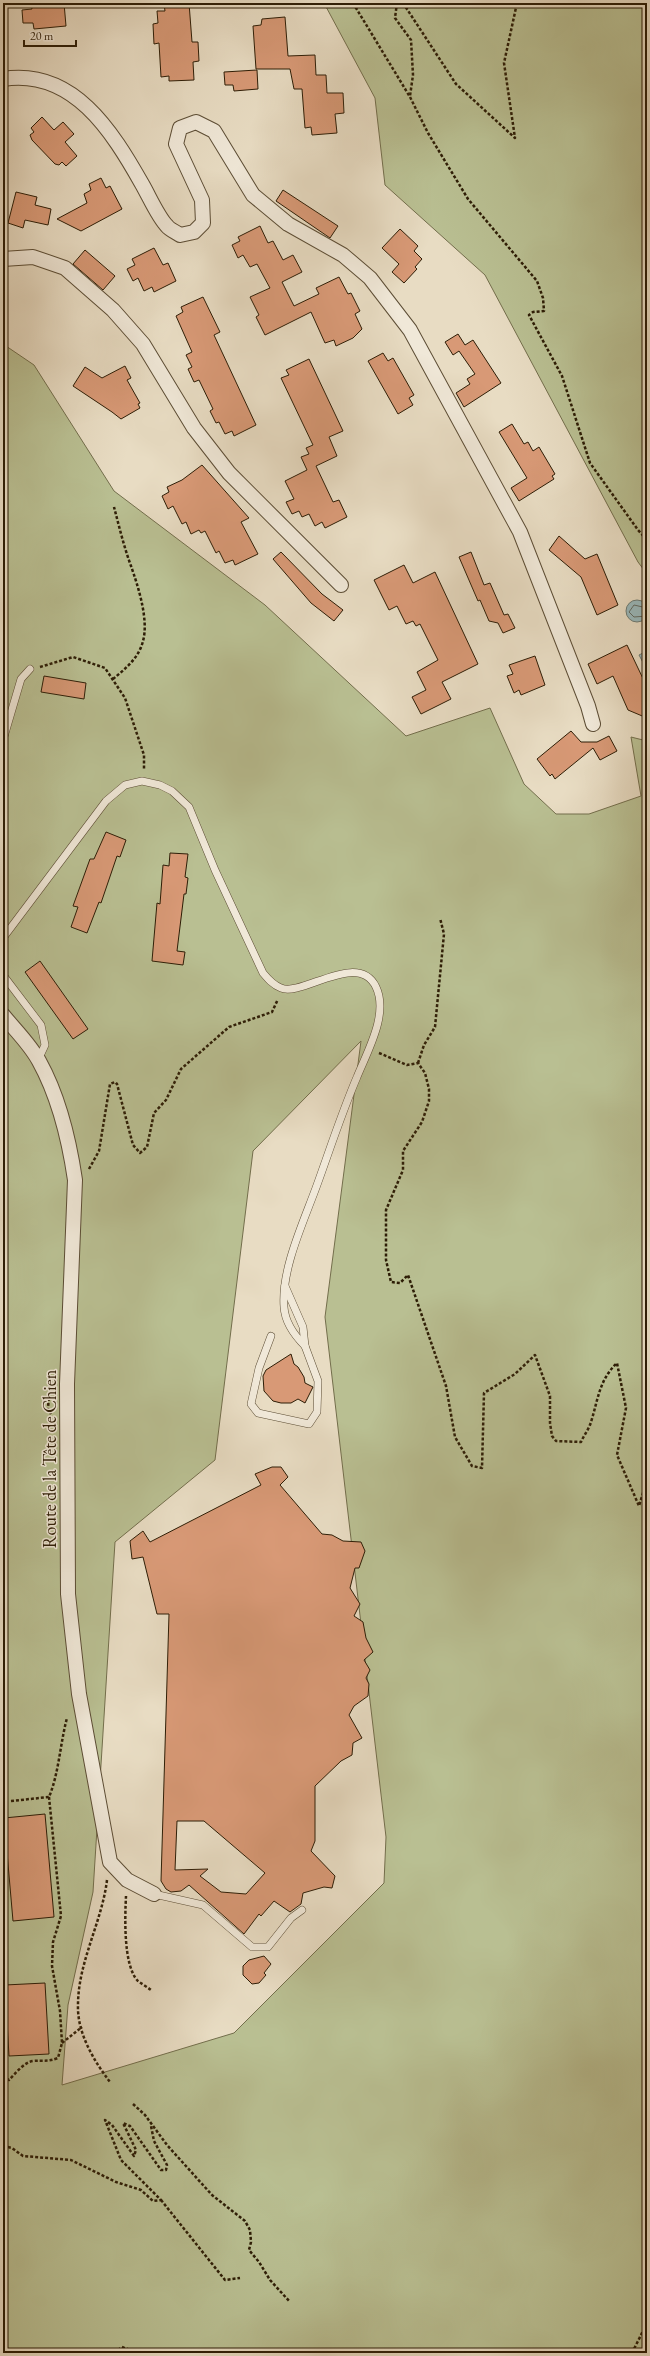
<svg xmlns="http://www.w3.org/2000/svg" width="650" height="2356" font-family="'EB Garamond',serif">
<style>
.green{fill:#b9bf92;stroke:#736e4c;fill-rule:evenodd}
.water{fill:#9ab9bc;stroke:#6e7b73}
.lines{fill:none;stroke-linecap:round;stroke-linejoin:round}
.shore{stroke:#646b61;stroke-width:1}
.building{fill:#d89976;stroke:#2d1d06;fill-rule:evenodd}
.lane-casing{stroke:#5c4d35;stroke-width:8}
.street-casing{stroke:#5c4d35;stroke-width:16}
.path{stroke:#2d1d06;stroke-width:2.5;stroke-dasharray:3 2;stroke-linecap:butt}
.lane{stroke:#f0e8d8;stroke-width:7}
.street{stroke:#f0e8d8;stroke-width:14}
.labels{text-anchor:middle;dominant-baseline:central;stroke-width:3;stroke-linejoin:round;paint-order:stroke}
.street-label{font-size:18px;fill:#2d1d06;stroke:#f0e8d8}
</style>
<rect width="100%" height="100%" fill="#e8dcc3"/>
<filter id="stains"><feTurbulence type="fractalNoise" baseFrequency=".005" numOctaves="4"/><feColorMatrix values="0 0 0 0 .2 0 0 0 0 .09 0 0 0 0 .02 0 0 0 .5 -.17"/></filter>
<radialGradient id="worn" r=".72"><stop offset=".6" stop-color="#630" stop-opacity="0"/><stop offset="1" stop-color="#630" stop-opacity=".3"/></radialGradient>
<g class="green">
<polygon points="324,3 647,3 647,574 638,562 485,275 385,185 375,98"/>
<path d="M3,344L34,365L114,491L265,605L406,736L490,708L524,784L556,814H589L641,796L631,737L647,741V2353H3ZM361,1041L325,1317L386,1837L384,1883L234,2033L62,2085L68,2005L93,1892L115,1542L215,1460L253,1151Z"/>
</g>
<g class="water">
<circle cx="637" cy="611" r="11"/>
<polygon points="647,651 647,670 639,655"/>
</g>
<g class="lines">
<polyline class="shore" points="647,608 634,605 629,612 634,617 647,616"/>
</g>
<g class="building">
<polygon points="31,3 64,3 66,26 34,29 33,23 23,23 22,10 32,9"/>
<polygon points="189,3 192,42 198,42 199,61 193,62 194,80 169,81 169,76 161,77 159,43 154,44 153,24 158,23 157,11 165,11 164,4"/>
<polygon points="285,17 288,56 315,55 316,75 326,75 327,93 343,93 344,113 335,114 337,133 312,135 311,127 305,128 302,89 294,89 290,69 256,69 253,26 261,25 262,19"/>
<polygon points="257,70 258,89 234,91 233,85 225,85 224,72"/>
<polygon points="42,117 54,130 63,122 74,134 65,142 77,156 66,166 62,162 59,165 55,164 32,140 30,135 34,132 31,128"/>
<polygon points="101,178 106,188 110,186 122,209 81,231 57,219 87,203 84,194 91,190 89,184"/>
<polygon points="283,190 338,226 330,238 276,201"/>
<polygon points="16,192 37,197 35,205 51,209 48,225 25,220 23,228 8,223"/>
<polygon points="260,226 268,243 273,241 283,260 293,255 302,272 282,282 294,306 319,294 316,288 339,277 348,294 351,293 360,311 355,314 362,329 353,338 336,346 334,340 325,343 311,312 265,335 256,317 259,315 250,297 270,288 257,264 250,267 243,255 238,258 232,245 240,241 238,237"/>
<polygon points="400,229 418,246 414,251 422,259 415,267 417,269 404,283 392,272 399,264 382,248"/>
<polygon points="154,248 163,265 168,263 176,281 154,292 152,287 144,291 138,278 133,281 127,269 135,265 132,259"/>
<polygon points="85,250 115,276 103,290 73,264"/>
<polygon points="203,297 220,332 214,335 256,425 234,436 232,431 225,434 219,422 216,423 210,411 213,409 199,380 194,382 188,369 192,367 186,355 192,352 176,316 183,312 181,307"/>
<polygon points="458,334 465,345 473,340 501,383 464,407 456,393 470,384 467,379 475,374 459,351 453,355 445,342"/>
<polygon points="383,353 388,361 393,358 414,395 409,398 413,405 398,414 368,361"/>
<polygon points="309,359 343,431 329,437 337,456 316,466 333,502 339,500 347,517 325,528 322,522 315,526 309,514 302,517 299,511 292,514 286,502 294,499 285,481 307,470 301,457 309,454 306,448 313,445 281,378 289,375 286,370"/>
<polygon points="125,366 131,378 127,380 140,403 138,404 140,408 121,419 112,412 73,386 85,367 102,378"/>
<polygon points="512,424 524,444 528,442 533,451 539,447 555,474 552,476 554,479 519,501 511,488 527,478 499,432"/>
<polygon points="202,465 249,518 241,522 258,554 235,565 233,560 225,563 219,551 216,553 205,531 201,533 199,530 191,534 186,522 182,524 173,506 168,509 162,496 169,492 167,487 182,480"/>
<polygon points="559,536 585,559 597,554 618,605 597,615 581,577 549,550"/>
<polygon points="281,552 322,594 343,610 334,621 311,603 273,559"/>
<polygon points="471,552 484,585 490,583 504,615 508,614 515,628 503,633 498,623 489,621 480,600 478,601 459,557"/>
<polygon points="404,565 413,583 435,572 478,664 442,682 451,699 421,714 412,697 426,690 417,672 438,660 420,624 416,626 413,621 406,624 397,606 389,610 374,580"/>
<polygon points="627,645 647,687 647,718 628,710 613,676 597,684 588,664"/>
<polygon points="535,656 545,685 521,695 519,690 514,693 507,676 513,674 509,665"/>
<polygon points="44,676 86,683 84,699 41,692"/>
<polygon points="571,731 581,742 597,742 609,736 617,751 600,760 593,748 555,779 552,774 550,776 537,759"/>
<polygon points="106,832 126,840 120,857 117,856 101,903 99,902 87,933 71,927 78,907 73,906 90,859 94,859"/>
<polygon points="170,853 188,854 185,877 188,878 186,894 184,894 177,951 185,952 183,965 152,961 157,903 160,904 163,865 169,866"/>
<polygon points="40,961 88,1029 73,1039 25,972"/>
<polygon points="291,1354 294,1364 298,1367 304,1377 305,1383 313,1387 305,1403 298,1399 291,1403 281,1403 273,1401 264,1391 263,1376 266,1370"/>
<path d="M272,1467H281L288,1477L280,1485L322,1534L332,1535L343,1541L361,1542L365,1551L359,1568H355L350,1588L360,1604L354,1616L363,1622L366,1638L373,1652L364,1660L370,1670L366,1678L369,1684L368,1696L354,1706L349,1715L362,1738L353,1743L352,1755L341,1761L315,1786V1841L311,1851L335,1876L332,1888L324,1887L303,1893L301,1904L290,1912L274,1901L261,1916L259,1914L244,1934L189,1885L181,1891L171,1892L166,1889L161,1881L169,1614H157L143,1557L132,1559L130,1541L143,1531L150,1542L261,1485L255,1474ZM177,1821H204L265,1873L246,1894L221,1892L200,1876L208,1869L175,1870Z"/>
<polygon points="45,1814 54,1917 13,1921 4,1818"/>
<polygon points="264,1956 271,1964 264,1973 266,1975 259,1983 252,1984 243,1975 243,1966 249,1960"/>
<polygon points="45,1983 49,2054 9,2056 5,1985"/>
</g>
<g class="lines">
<g class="lane-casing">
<g id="lane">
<polyline points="3,740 21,679 30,669"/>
<path d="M3,938L106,801L125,785L142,781L160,785L172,791L189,807L215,870L263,973C268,979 273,985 281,988C302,997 358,950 376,987C389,1014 367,1052 357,1077C342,1112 330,1149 317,1185C304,1221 281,1269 284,1307C285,1322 295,1336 305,1346"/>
<polyline points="3,975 41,1025 45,1045 38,1060"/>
<polyline points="271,1336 259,1368 251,1404 258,1413 309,1424 317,1412 318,1381 305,1346 303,1327 285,1286"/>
<polyline points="154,1894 203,1905 252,1947 268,1947 291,1918 302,1910"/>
</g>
</g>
<g class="street-casing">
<g id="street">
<path d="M3,79C73,68 112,131 142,184C149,196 158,217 167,226C170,230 176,232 180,235L194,232L203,223L202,200L176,144L180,128L196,122L214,131L253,195L288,224L343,255L370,278L410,330L520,532L588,706L593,724"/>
<polyline points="3,259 33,257 65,268 113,310 143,344 194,428 229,473 341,585"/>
<path d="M3,1015C15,1030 30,1044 39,1061C59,1097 69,1139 75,1180L67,1384L68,1594L79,1694L110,1862L127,1880L154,1894"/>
</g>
</g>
<g class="path">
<polyline points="353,3 410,97 428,133 468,199 537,281 543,298 544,311 533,312 529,315 562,376 590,463 638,530 647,540"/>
<polyline points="397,3 395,18 411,40 413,75 410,96"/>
<polyline points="403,3 456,84 515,138 504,63 517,3"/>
<polyline points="40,667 73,657 105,668 125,698 144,755 144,770"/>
<path d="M113,679C125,669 139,658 143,641C149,620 138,586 131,566C124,547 119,526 114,507"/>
<path d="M379,1053L407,1065L418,1063L425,1073L429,1089V1101L422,1122L403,1151V1170L386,1210V1260L391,1282L400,1283L408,1275L446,1386L455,1437L472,1466L482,1468L484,1393L515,1374L535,1355L550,1396V1423L552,1436L556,1441L581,1442C584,1435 589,1429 591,1422C598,1400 599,1380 617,1363L626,1408L617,1455L639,1506L647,1480"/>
<polyline points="418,1063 424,1045 435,1027 444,934 440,918"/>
<polyline points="89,1169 99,1151 110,1084 115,1082 117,1084 133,1145 140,1153 147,1147 154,1113 166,1100 181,1069 229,1027 272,1012 278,999"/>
<polyline points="50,1378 48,1409 51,1414"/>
<path d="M11,1801L49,1797C59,1773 60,1744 67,1718"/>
<path d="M107,1880C102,1922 78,1962 78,2005C77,2033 94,2061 110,2082"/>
<path d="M126,1896C125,1916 123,1966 138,1981C142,1984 147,1987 151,1990"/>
<polyline points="62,2043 82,2027"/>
<path d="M3,2076L9,2080C15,2074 24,2062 33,2061C43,2060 48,2062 58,2058L62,2043L60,2011L52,1966L53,1942L61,1916L49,1797"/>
<polyline points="133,2104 145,2115 167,2145 212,2195 245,2221 250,2230 251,2242 249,2250 259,2262 270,2280 290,2302"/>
<polyline points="3,2146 12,2148 23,2156 71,2160 116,2182 141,2190 153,2201 161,2200 121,2160 105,2120 112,2125 134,2156 136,2150 123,2123 130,2126 161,2170 166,2170 167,2165 154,2141 151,2126"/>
<polyline points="161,2200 225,2280 240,2278"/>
<polyline points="114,2353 122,2347 138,2353"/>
<polyline points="608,2353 611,2351 634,2349"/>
<polyline points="632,2353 647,2323"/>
</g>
<use href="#lane" class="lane"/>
<use href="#street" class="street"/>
</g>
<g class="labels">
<g class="street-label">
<text transform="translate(49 1459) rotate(-90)">Route de la Tête de Chien</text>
</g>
</g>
<rect width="650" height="2356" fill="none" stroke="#e8dcc3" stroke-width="16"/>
<rect x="4" y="4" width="642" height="2348" fill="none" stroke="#2d1d06" stroke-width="2"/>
<rect x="8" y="8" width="634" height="2340" fill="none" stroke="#2d1d06"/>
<path d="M24 40v6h52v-6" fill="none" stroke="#2d1d06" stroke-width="2"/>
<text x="30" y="40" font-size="12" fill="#2d1d06" stroke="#f0e8d8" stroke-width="3" paint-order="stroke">20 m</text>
<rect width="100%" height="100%" filter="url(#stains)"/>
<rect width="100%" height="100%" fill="url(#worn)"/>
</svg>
